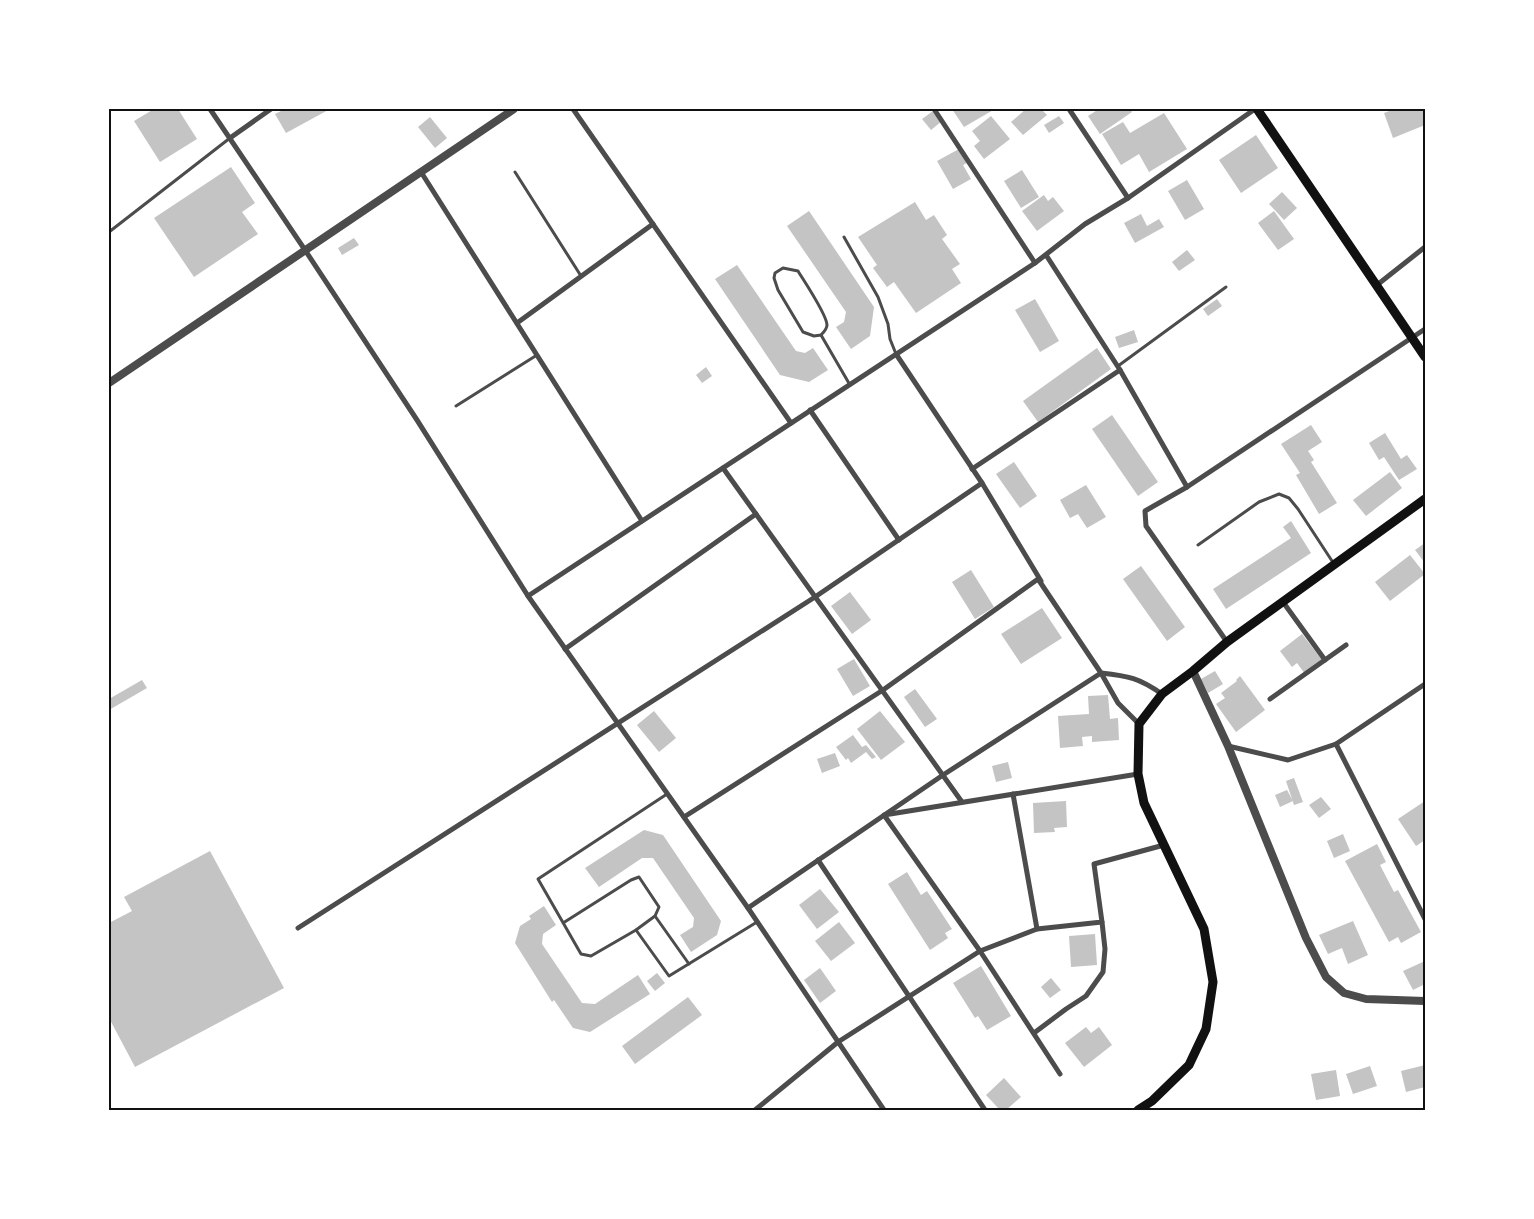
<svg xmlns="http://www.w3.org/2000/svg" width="1534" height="1219" font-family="Barlow,sans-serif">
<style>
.building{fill:#c4c4c4}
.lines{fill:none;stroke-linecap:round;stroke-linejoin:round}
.service{stroke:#4c4c4c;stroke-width:3}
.minor{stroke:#4c4c4c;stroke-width:5}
.tertiary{stroke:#4c4c4c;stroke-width:8}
.secondary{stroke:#111;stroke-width:9}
.neatline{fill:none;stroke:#111;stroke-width:2}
</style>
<rect width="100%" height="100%" fill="#fff"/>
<g class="building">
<polygon points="154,109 178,109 197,139 160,162 134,121"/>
<polygon points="285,109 330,109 286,133 275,114"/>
<polygon points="952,109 995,109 964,127"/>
<polygon points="1026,109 1041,109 1047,115 1023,135 1011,122"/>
<polygon points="1099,109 1130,109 1132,112 1100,134 1088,116"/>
<polygon points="1395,109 1425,109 1425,125 1393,138 1384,113"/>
<polygon points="933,111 942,121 931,130 922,119"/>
<polygon points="1164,113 1187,149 1149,172 1139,154 1121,165 1102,134 1123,122 1130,133"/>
<polygon points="991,116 1010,139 984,159 974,146 980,141 972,131"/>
<polygon points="1059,116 1064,123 1049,133 1044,125"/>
<polygon points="430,117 447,138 435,148 418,127"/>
<polygon points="1256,135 1278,168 1241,193 1219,160"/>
<polygon points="959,149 967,163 963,165 971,179 953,189 937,161"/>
<polygon points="231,167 255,203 242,212 258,234 194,277 154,218"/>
<polygon points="1022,170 1039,197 1021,208 1004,181"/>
<polygon points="1187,180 1204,209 1185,220 1168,191"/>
<polygon points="1282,192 1297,208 1284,220 1269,204"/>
<polygon points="1044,195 1048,201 1053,197 1064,211 1037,231 1022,211"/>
<polygon points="915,202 926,220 934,215 947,235 942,239 960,264 952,269 961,283 916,313 894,282 887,287 873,268 877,265 858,237"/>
<polygon points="809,211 874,307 870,336 851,349 836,327 844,322 846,312 787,226"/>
<polygon points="1274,211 1294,239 1278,250 1258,223"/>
<polygon points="1141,214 1147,226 1159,219 1164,227 1135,243 1124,223"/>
<polygon points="354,238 359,245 342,255 338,248"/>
<polygon points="1187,250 1195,260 1179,271 1172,262"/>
<polygon points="737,265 796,351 805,353 813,348 828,370 809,382 780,375 715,279"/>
<polygon points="1035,299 1059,341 1040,352 1015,310"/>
<polygon points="1217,299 1222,306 1208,316 1203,309"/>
<polygon points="1134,330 1138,342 1119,348 1115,337"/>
<polygon points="1097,348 1111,369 1038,422 1023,401"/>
<polygon points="706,367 712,376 702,383 696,375"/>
<polygon points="1112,415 1158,482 1138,496 1092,429"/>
<polygon points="1311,425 1322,442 1308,451 1314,460 1311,462 1337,503 1319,514 1296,475 1300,473 1281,444"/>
<polygon points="1385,433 1401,459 1407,455 1417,469 1399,480 1384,457 1379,460 1369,443"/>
<polygon points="1014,462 1037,496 1020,508 996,474"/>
<polygon points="1390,472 1402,488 1366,516 1353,500"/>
<polygon points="1086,485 1106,517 1087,528 1078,514 1070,518 1060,500"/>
<polygon points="1291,521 1311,553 1226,609 1213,589 1291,538 1283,527"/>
<polygon points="1425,543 1425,563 1415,550"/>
<polygon points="1410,555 1425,574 1390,601 1375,582"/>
<polygon points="1141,566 1185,627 1167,641 1123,579"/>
<polygon points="971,570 994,607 975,619 952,582"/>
<polygon points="850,592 871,620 852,634 831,606"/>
<polygon points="1042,608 1062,638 1021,664 1001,634"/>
<polygon points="1302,634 1322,660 1305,674 1297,663 1292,667 1280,651"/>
<polygon points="854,659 870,686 853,696 837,669"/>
<polygon points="1215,671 1223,684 1208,693 1201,679"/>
<polygon points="1240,676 1265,710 1236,732 1216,704 1225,698 1221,693 1237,681 1236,680"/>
<polygon points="142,680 147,688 109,710 109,699"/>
<polygon points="915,689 937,719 925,727 904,697"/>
<polygon points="1108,695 1110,719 1118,718 1119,740 1092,742 1092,736 1082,737 1083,746 1060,748 1058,716 1089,714 1088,696"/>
<polygon points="654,711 676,738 659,752 637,725"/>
<polygon points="880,711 905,742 881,760 857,729"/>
<polygon points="853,735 862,747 866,745 876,757 872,759 866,752 851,763 848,758 846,760 836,747"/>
<polygon points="835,753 840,766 822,773 817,759"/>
<polygon points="1008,762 1012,778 996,782 992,766"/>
<polygon points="1294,778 1303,802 1294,805 1286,781"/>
<polygon points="1287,790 1293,801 1280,807 1275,795"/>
<polygon points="1321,797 1331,809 1319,818 1309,805"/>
<polygon points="1066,801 1067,827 1054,828 1055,832 1034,833 1033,803"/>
<polygon points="1425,801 1425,840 1416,846 1398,819"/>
<polygon points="644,830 663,835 721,921 717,935 691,952 680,935 693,927 694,918 653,858 642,858 599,887 585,868"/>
<polygon points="1343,834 1350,851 1334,858 1327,841"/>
<polygon points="1377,844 1386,862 1380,865 1394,892 1398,890 1421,932 1401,943 1398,937 1389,942 1345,861"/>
<polygon points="210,851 284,988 135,1067 109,1018 109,923 132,911 124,897"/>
<polygon points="907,872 921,895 927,891 952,929 945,933 948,938 930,950 888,884"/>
<polygon points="820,889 839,912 817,929 799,905"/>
<polygon points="544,906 556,925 543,934 542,944 582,1003 595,1004 638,975 650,994 590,1032 573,1028 554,1000 552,1002 515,943 520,926 531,919 529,916"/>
<polygon points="1353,921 1368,955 1348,964 1342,948 1328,954 1319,935"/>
<polygon points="839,922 855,943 831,961 815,941"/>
<polygon points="1095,934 1097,965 1071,967 1069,936"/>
<polygon points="1425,961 1425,984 1413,990 1403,971"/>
<polygon points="981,966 1011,1016 987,1030 978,1016 975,1018 953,983"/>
<polygon points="820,968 836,991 820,1003 804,980"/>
<polygon points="657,973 665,983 655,991 647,981"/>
<polygon points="1051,978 1061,990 1050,998 1041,987"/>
<polygon points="688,997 702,1015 635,1064 622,1046"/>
<polygon points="1086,1027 1091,1033 1099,1027 1112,1045 1084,1067 1065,1043"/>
<polygon points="1425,1065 1425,1087 1406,1092 1401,1071"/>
<polygon points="1370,1066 1377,1086 1353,1094 1346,1074"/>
<polygon points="1336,1070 1340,1096 1316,1100 1311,1074"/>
<polygon points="1004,1078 1021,1097 1006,1110 1000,1110 986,1095"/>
</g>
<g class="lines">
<g class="service">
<polyline points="515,172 581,276"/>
<polyline points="109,232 230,138"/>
<polyline points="844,237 878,297 888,324 890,339 896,354"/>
<path d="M783,268L798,271C804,281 827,315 827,325C827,329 824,332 821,335L814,336L803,332L778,290L774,278L775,273Z"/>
<polyline points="821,335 850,385"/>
<polyline points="1118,366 1226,287"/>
<polyline points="456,406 537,355"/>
<polyline points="1198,545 1259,502 1279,494 1289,498 1298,509 1334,564"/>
<polyline points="655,916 689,964"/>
<polyline points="563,923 631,880 639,877 659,907 655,916 636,930 591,956 581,954 538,879 667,794"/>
<polyline points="636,930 669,976 757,922"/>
</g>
<g class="minor">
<polyline points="210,109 305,250 417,420 528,596 748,908 884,1110"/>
<polyline points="573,109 791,423"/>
<polyline points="934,109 1035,263"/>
<polyline points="1069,109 1128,198 1255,109"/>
<polyline points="230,138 271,109"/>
<polyline points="421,172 642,521"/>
<polyline points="1046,255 1120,370 1187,487 1145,511 1146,526 1227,642"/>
<polyline points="1377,285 1425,247"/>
<polyline points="517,323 653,224"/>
<polyline points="896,354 982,483 1041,581"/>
<polyline points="810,410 899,540"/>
<polyline points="723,468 962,802"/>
<polyline points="972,469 1120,370"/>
<polyline points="1187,487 1425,329"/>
<polyline points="528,596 1035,263 1085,224 1128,198"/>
<polyline points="1283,602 1325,660"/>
<polyline points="565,649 756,514"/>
<polyline points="1270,699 1346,645"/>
<polyline points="1336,744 1425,684"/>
<polyline points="1228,746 1288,760 1336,744 1425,919"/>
<polyline points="1013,794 1037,929 1102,922 1094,864 1164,845"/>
<polyline points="684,817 883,690 1038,579 1101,673 1118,703 1139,724"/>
<polyline points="818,860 985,1110"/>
<path d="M748,908L943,775L1101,673C1129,676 1139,678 1162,694"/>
<polyline points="298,928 815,597 982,483"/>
<polyline points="1034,1033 1066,1009 1086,996 1103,972 1105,949 1102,922"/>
<polyline points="1060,1074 980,951 884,815 1138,774"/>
<polyline points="755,1110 838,1042 980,951 1037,929"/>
</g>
<g class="tertiary">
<polyline points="109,383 514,109"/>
<polyline points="1193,671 1228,746 1306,938 1326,977 1344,993 1366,999 1425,1001"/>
</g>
<g class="secondary">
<polyline points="1257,109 1425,357"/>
<polyline points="1138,1110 1152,1101 1189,1065 1206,1029 1213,982 1204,929 1144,803 1138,774 1139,724 1162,694 1193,671 1227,642 1425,499"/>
</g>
</g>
<rect width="1534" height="1219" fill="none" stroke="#ffffff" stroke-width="220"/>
<rect x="110" y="110" width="1314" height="999" class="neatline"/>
</svg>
